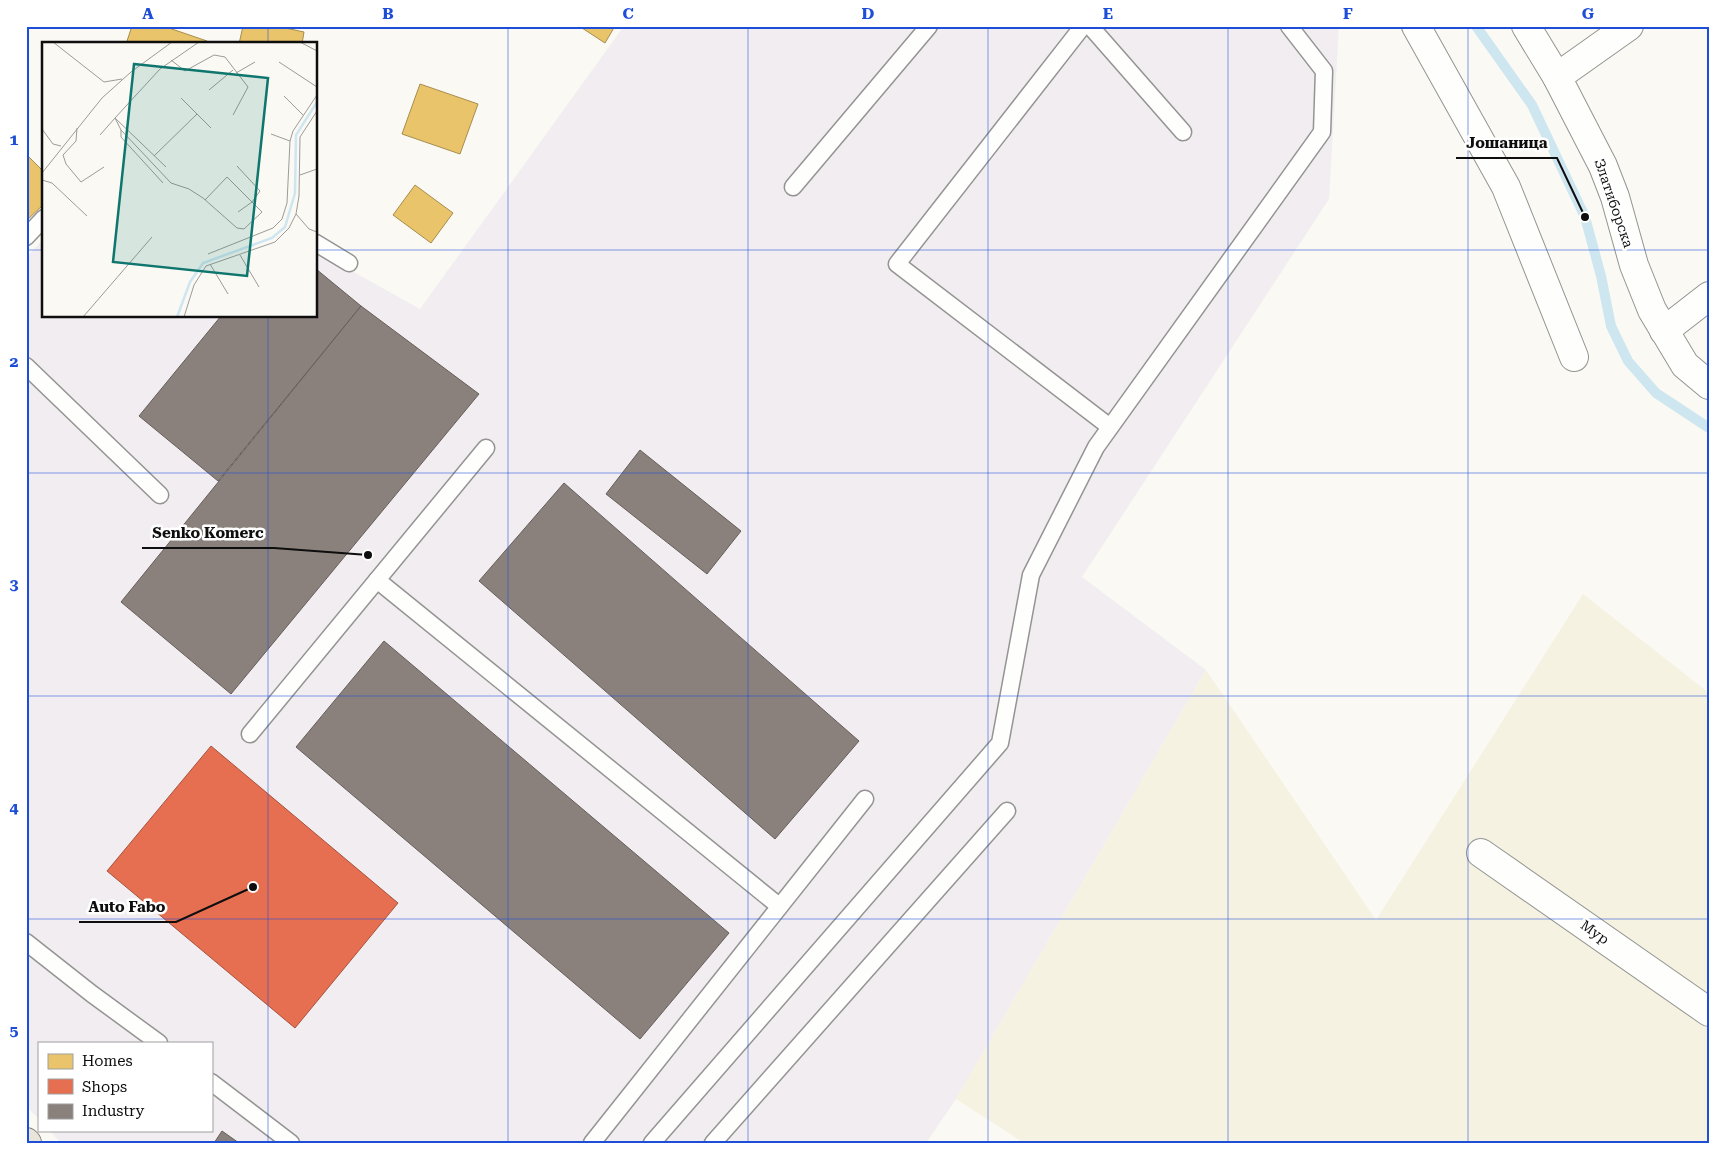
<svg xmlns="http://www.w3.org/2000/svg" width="1735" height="1169" font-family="'Roboto Serif',serif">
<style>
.industrial{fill:#f1edf0}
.farmland{fill:#f5f2e2}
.homes{fill:#e9c46a;stroke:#a78d4e}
.shops{fill:#e76f51;stroke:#a6523d}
.industry{fill:#8a817c;stroke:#655e5b}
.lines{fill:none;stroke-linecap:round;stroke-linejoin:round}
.stream{stroke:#cee6f0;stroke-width:10}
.lane-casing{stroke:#949492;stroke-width:19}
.street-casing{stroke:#949492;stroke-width:30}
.primary-casing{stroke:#82817f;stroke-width:30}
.lane{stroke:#fefefd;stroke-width:16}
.street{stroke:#fefefd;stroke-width:28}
.primary{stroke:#eae5db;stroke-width:28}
.grid{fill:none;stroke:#1d4ed8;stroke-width:1;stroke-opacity:0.55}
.labels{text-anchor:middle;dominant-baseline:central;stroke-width:5;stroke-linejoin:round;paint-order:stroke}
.street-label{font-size:14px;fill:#0e0e0e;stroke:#fff}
.inset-river{fill:none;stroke:#cee6f0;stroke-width:2.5}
.inset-road{fill:none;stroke:#9c9b98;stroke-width:1}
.view{fill:#0f766e;fill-opacity:0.15;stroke:#0f766e;stroke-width:2.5}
.inset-edge{fill:none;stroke:#0e0e0e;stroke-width:2.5}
.leader{fill:none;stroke:#0e0e0e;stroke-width:2}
.callout-dot{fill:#0e0e0e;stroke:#fff;stroke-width:2}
.callout-label{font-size:15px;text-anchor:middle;font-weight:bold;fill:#0e0e0e;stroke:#fff;stroke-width:5;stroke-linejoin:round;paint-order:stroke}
.neatline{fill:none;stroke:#1d4ed8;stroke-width:2}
.grid-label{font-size:16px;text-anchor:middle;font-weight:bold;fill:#1d4ed8}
</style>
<rect width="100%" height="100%" fill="#faf9f4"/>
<polygon class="industrial" points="624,26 1339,26 1329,199 1082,577 1206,670 956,1099 926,1143 61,1143 49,1130 211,1130 211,1043 39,1043 39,1119 26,1106 26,258 44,238 44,316 316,316 316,251 420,309"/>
<polygon class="farmland" points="1583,594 1709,693 1709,1143 1024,1143 956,1099 1206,670 1376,920"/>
<g class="homes">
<polygon points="132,26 163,26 207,41 207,44 126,44"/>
<polygon points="243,26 276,26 304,32 302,44 239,44"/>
<polygon points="583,26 615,26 605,43 582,28"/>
<polygon points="420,84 478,104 460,154 402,134"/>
<polygon points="26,154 44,172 44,204 26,221"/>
<polygon points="415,185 453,213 431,243 393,215"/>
</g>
<polygon class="shops" points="211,746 398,903 295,1028 107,871"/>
<g class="industry">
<polygon points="316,269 361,306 218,481 139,416 221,316 316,316"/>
<polygon points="361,306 479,394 231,694 121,602"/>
<polygon points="640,450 741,531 707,574 606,494"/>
<polygon points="564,483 859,741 775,839 479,581"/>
<polygon points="384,641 729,933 640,1039 296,747"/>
<polygon points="222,1131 239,1143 214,1143"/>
</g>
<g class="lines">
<polyline class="stream" points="1476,26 1532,105 1585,217 1601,276 1611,326 1628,361 1656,393 1709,428"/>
<g class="lane-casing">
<g id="lane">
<polyline points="1083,26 897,264 1110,427"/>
<polyline points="1090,26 1183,132"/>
<polyline points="793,187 929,26"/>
<polyline points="26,237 44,218"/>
<polyline points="316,243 349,263"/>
<polyline points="26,366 160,495"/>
<polyline points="377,580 779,906"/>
<polyline points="250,734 486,448"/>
<polyline points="26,942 92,994 159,1043"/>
<polyline points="211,1082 291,1143"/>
<polyline points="592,1143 865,799"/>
<polyline points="652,1143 1000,743 1031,575 1096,447 1322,132 1324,71 1289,26"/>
<polyline points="713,1143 1007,811"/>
</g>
</g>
<g class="street-casing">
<g id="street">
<polyline points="1416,26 1506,187 1574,357"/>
<polyline points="1526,26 1557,77 1603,166 1615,197 1634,265 1652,310 1685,365 1709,385"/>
<polyline points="1557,77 1629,26"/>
<polyline points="1664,331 1709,296"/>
<polyline points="1481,853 1709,1012"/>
</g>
</g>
<g class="primary-casing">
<polyline id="primary" points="26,1142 27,1143"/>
</g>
<use href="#lane" class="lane"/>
<use href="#street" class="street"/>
<use href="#primary" class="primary"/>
</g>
<path class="grid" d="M268,26V44M508,26V1143M748,26V1143M988,26V1143M1228,26V1143M1468,26V1143M26,250H44M316,250H1709M268,316V1143M26,473H1709M26,696H1709M26,919H1709"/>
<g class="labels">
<g class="street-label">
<text transform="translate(1614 203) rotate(71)">Златиборска</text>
<text transform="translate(1595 932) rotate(35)">Мур</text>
</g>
</g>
<g transform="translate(42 42)">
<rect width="275" height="275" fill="#faf9f4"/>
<path class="inset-river" d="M135,275L148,240L161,221L230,196L243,185L253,151L254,93L275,60"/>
<path class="inset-road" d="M11,0L62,40L80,37M157,0L118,27L73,76L79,88L129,141L147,147L161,156L195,186L202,187L220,170L185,135L163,158M258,0L275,9M129,18L143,29L172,13L183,15L206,45L191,73M237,20L275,45M194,31L213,20M167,48L191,28M242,54L261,73M139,56L169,86M35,86L34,99L21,113L24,122L39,140L62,125M0,87L11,102L19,104M79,88V95L121,141M229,92L248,99M58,93L73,76L124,125M112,114L155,72M195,124L218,149L210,160L196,170M0,131L60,56L89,30L130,0M258,133L275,127M0,138L10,141L45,174M254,172L267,187L275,190M166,212L231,186L240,177L245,161L248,99L251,89L275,53M198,213L217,245M168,222L186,252M41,275L110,195M142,275L152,243L164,224L233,200L247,186L254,172L257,154L258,95L275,69"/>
<path class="view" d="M92,22L226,36L205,234L71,220Z"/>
<rect width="275" height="275" class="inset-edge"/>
</g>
<path class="leader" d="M1585 217L1557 158H1456M368 555L274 548H142M253 887L176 922H79"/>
<g class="callout-dot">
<circle cx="1585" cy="217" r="5"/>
<circle cx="368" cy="555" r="5"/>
<circle cx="253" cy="887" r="5"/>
</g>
<g class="callout-label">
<text x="1507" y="148">Јошаница</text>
<text x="208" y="538">Senko Komerc</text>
<text x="127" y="912">Auto Fabo</text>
</g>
<rect width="1735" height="1169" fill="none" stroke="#ffffff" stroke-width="55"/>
<rect x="38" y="1042" width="175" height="90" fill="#ffffff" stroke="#9f9f9f"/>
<rect x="48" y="1054" width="25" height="15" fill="#e9c46a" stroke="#9f9f9f"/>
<text x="82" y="1066" font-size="15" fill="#0e0e0e">Homes</text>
<rect x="48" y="1079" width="25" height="15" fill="#e76f51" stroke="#9f9f9f"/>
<text x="82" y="1092" font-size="15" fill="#0e0e0e">Shops</text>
<rect x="48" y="1104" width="25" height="15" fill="#8a817c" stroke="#9f9f9f"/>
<text x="82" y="1116" font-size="15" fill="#0e0e0e">Industry</text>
<rect x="28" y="28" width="1680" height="1114" class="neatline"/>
<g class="grid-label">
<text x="148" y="19">A</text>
<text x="388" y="19">B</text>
<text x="628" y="19">C</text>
<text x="868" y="19">D</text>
<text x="1108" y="19">E</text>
<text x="1348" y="19">F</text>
<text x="1588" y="19">G</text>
<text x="14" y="145">1</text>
<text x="14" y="367">2</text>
<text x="14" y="590">3</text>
<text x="14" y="813">4</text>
<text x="14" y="1036">5</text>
</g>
</svg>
